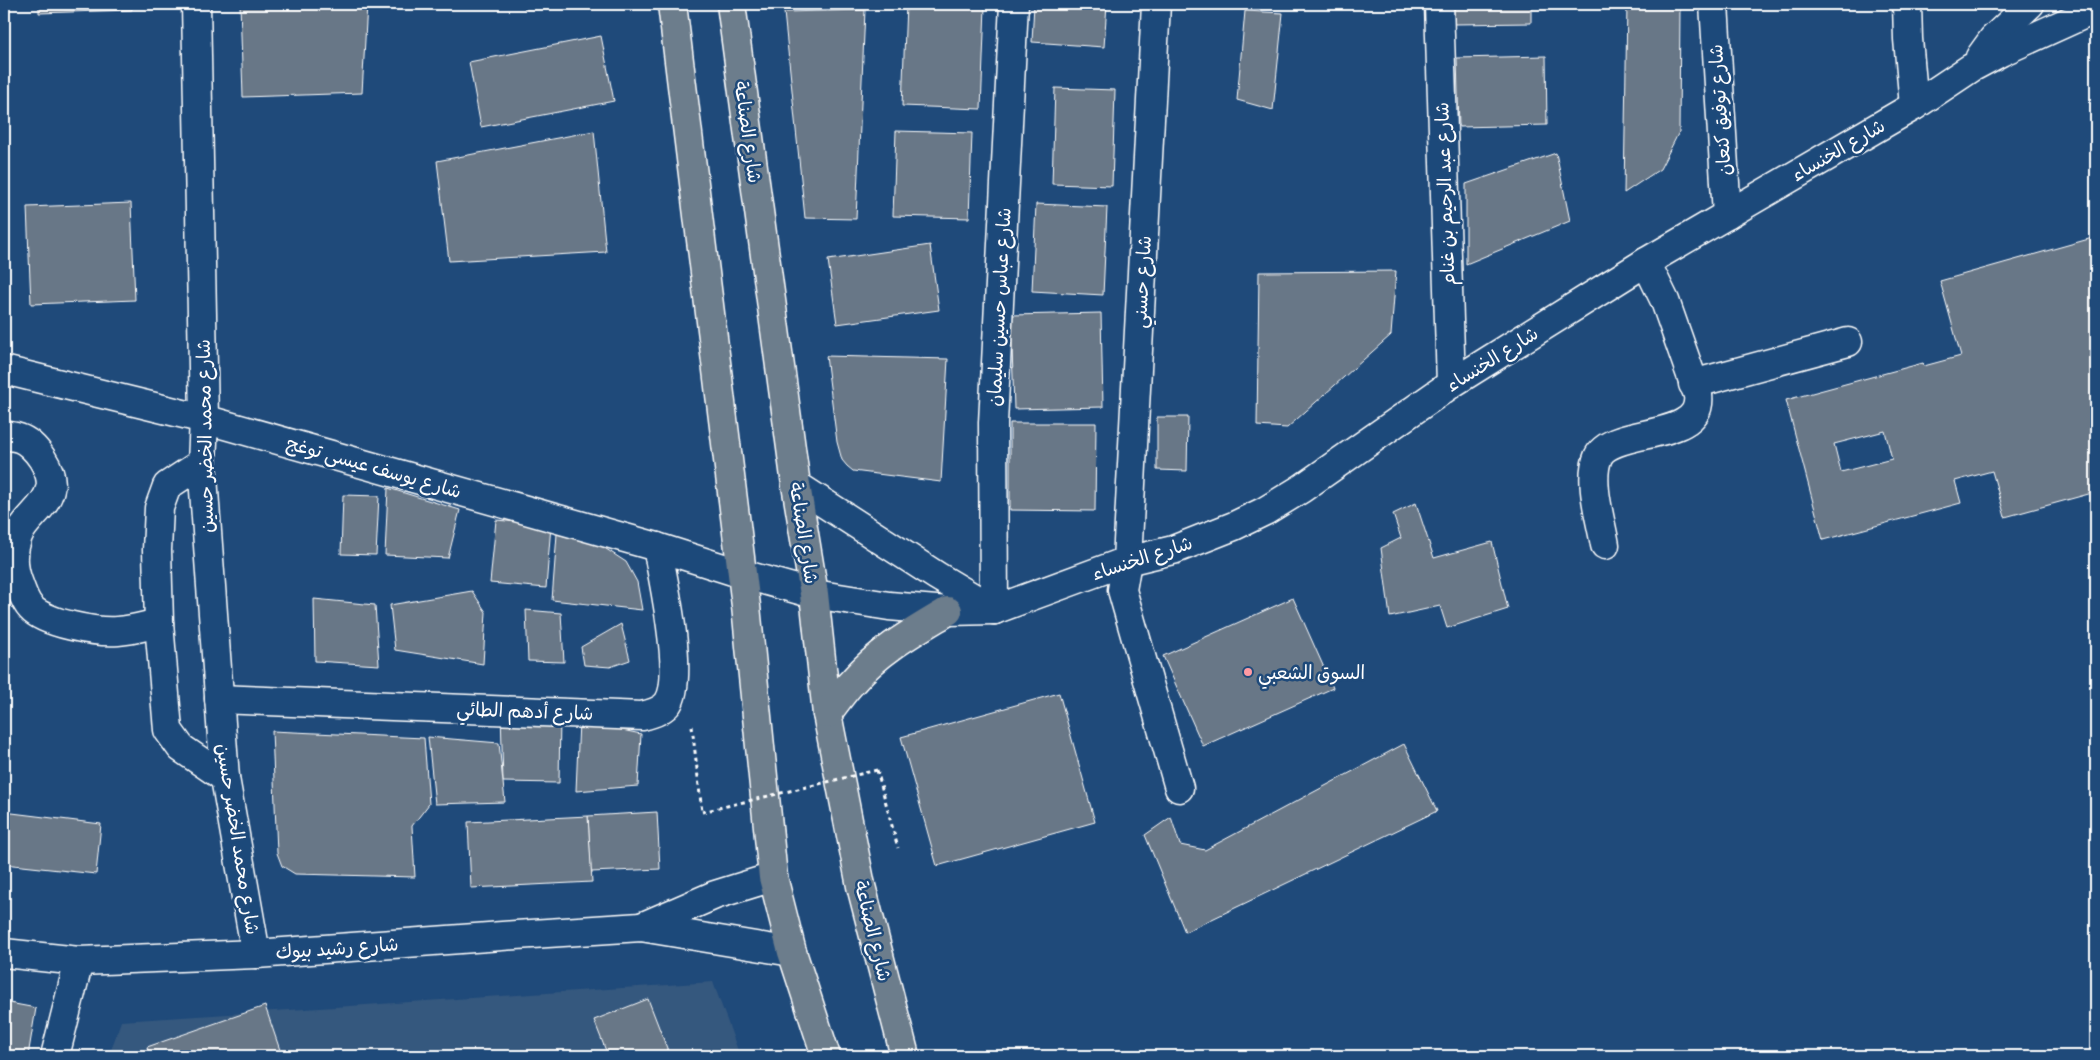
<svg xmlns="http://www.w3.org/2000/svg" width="2100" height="1060" font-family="Itim,'Playpen Sans Arabic',sans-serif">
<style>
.built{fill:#35587e}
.building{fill:#687787;stroke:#fff;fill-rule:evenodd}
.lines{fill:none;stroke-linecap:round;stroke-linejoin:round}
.minor-casing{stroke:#fff;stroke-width:31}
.major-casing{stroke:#fff;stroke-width:31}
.path{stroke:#fff;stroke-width:3;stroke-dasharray:4 4;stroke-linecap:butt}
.minor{stroke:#1f4a7a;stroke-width:28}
.major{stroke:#6c7d8c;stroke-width:28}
.path-bridge{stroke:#fff;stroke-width:3;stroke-dasharray:4 4;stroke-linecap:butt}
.poi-dot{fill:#ff9aa2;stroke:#1f4a7a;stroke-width:2}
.labels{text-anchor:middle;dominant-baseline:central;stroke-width:5;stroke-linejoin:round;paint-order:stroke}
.street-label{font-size:19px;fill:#fff;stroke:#1f4a7a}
.poi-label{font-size:19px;fill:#fff;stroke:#1f4a7a;text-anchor:start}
</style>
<rect width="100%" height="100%" fill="#1f4a7a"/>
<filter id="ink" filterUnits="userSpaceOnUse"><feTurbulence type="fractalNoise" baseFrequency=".02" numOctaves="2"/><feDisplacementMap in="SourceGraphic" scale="10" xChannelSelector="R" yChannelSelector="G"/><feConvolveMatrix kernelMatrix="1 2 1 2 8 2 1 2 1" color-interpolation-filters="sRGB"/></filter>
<g filter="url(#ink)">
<polygon class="built" points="713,982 740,1056 109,1056 121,1021"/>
<g class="building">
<polygon points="39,4 132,4 132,10 39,13"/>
<polygon points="240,4 367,4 362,93 243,97"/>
<polygon points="524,4 558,4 525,9"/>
<polygon points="906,4 985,7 981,109 902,106"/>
<polygon points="1034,4 1107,4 1104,47 1032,42"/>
<polygon points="1454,4 1531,4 1531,23 1454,24"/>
<polygon points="1627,4 1680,4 1679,132 1660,169 1624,193"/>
<polygon points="865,10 856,219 805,218 784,12"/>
<polygon points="1245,11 1283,13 1273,110 1237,100"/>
<polygon points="601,36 614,101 481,127 469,62"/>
<polygon points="1546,56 1547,125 1459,127 1457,58"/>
<polygon points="1055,88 1115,90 1112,186 1052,184"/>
<polygon points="594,131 606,252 449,261 437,161"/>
<polygon points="896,131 972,133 969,218 893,216"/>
<polygon points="1556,153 1570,221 1466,264 1466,184"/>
<polygon points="131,203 135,300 31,304 27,207"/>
<polygon points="1036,204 1107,207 1103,295 1032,291"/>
<path d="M2096,237V492L2005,517L1992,471L1955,481L1961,503L1823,540L1786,400L1923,363L1924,366L1961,356L1940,281ZM1885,431L1892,459L1841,472L1834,444Z"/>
<polygon points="930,245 939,310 837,324 828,260"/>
<polygon points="1396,271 1391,335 1287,428 1257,426 1259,272"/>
<polygon points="1101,313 1103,407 1014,409 1011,315"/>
<polygon points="826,356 948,359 941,482 853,471 847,466 842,460 837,442"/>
<polygon points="1157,417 1188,417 1187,471 1157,470"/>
<polygon points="1010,423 1096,423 1095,511 1010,510"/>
<polygon points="388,488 460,510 448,558 385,555"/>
<polygon points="343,495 379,496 376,555 341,554"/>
<polygon points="1416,503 1434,558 1492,542 1508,609 1447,628 1440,606 1390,617 1381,548 1401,538 1393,514"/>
<polygon points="496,520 551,525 546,588 490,583"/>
<polygon points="557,534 600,545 626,562 637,582 642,610 552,600"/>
<polygon points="472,591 486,612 483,664 395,650 390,605"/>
<polygon points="1293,598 1333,688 1203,746 1163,656"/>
<polygon points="314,599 375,605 379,665 315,661"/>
<polygon points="526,610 561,613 564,662 528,661"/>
<polygon points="621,624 630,660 610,667 584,665 581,647"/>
<polygon points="1059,693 1095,822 937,866 901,737"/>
<polygon points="501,713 560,717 559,783 503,782"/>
<polygon points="579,721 641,734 638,786 576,791"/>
<polygon points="272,731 424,738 429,804 412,826 415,877 295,874 282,866 277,853"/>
<polygon points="428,737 499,743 505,802 435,804"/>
<polygon points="1404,744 1437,811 1185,932 1145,835 1171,817 1180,845 1205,850"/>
<polygon points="4,812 101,824 96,874 4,864"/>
<polygon points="657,812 660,869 591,872 588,816"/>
<polygon points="588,816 592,882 471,888 468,822"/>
<polygon points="648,999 670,1056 608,1056 594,1020"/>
<polygon points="4,1002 36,1008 28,1056 4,1056"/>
<polygon points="265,1006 282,1056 150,1056 147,1047"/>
</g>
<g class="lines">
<g class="minor-casing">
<g id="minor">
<polyline points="196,4 204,419 202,463 225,778 256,954"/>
<polyline points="1156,4 1127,561 1122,590 1179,788"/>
<polyline points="1439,4 1451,384"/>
<polyline points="1714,4 1727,215"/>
<polyline points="1907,4 1908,39 1914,106"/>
<polyline points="1980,57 1993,39 2030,4"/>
<polyline points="4,370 204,419 657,547 742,574 814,594 889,606 948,611 994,610 1127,561 1173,550 1234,526 1265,511 1301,489 1451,384 1646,262 1914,106 1971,68 2001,52 2096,9"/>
<polyline points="1693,384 1848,342"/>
<path d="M4,435C9,436 14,436 19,438C35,443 55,472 50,489C46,508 25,518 18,536C12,552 13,569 19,584C22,592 25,602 31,608C44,623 98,633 118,631C132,630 145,626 159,623"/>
<polyline points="202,463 167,486 159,508 157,550 159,623 168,730 181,748 225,778"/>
<polyline points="796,485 937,576 994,610"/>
<path d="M1605,545C1601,521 1588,480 1598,457C1612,426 1704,443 1698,395L1665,301L1646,262"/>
<polyline points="994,610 993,423 1014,4"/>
<path d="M219,699L642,716C651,714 662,711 668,703C685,677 663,578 657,547"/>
<polyline points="641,927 715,895 773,877"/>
<polyline points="4,953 79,961 256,954 516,935 641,927 792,952"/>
<polyline points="55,1056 79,961"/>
</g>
</g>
<g class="major-casing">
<g id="major">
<polyline points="672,4 746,606 773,877 792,952 826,1056"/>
<polyline points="731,4 796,485 814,594 827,714 861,886 905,1056"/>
<path d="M827,714C836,702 844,690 854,680C880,650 915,631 948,611"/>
</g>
</g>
<g class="path">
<polyline points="692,726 702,812"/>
<polyline points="877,770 898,848"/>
</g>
<use href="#minor" class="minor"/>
<use href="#major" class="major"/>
<polyline class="path-bridge" points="702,812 877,770"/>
</g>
</g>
<circle class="poi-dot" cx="1248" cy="672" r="5"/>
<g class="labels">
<g class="street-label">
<text transform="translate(1720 110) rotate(-94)">شارع توفيق كنعان</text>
<text transform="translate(748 132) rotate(82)">شارع الصناعة</text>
<text transform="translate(1838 150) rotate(-30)">شارع الخنساء</text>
<text transform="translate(1445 194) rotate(-92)">شارع عبد الرحيم بن غنام</text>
<text transform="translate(1142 282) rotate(-87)">شارع حسني</text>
<text transform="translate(999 307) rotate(-87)">شارع عباس حسين سليمان</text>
<text transform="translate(1492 359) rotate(-32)">شارع الخنساء</text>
<text transform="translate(205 436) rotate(-91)">شارع محمد الخضر حسين</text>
<text transform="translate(374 467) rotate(16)">شارع يوسف عيسى توغج</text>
<text transform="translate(804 533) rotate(81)">شارع الصناعة</text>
<text transform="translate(1142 558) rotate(-18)">شارع الخنساء</text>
<text transform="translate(525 711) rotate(2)">شارع أدهم الطائي</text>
<text transform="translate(238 839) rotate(81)">شارع محمد الخضر حسين</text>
<text transform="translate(873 931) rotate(76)">شارع الصناعة</text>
<text transform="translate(337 948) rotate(-4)">شارع رشيد بيوك</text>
</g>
<g class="poi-label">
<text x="1258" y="672">السوق الشعبي</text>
</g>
</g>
<rect width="2100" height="1060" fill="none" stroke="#1f4a7a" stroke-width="20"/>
<rect x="10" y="10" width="2080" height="1040" fill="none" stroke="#fff" stroke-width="2" filter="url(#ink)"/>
</svg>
